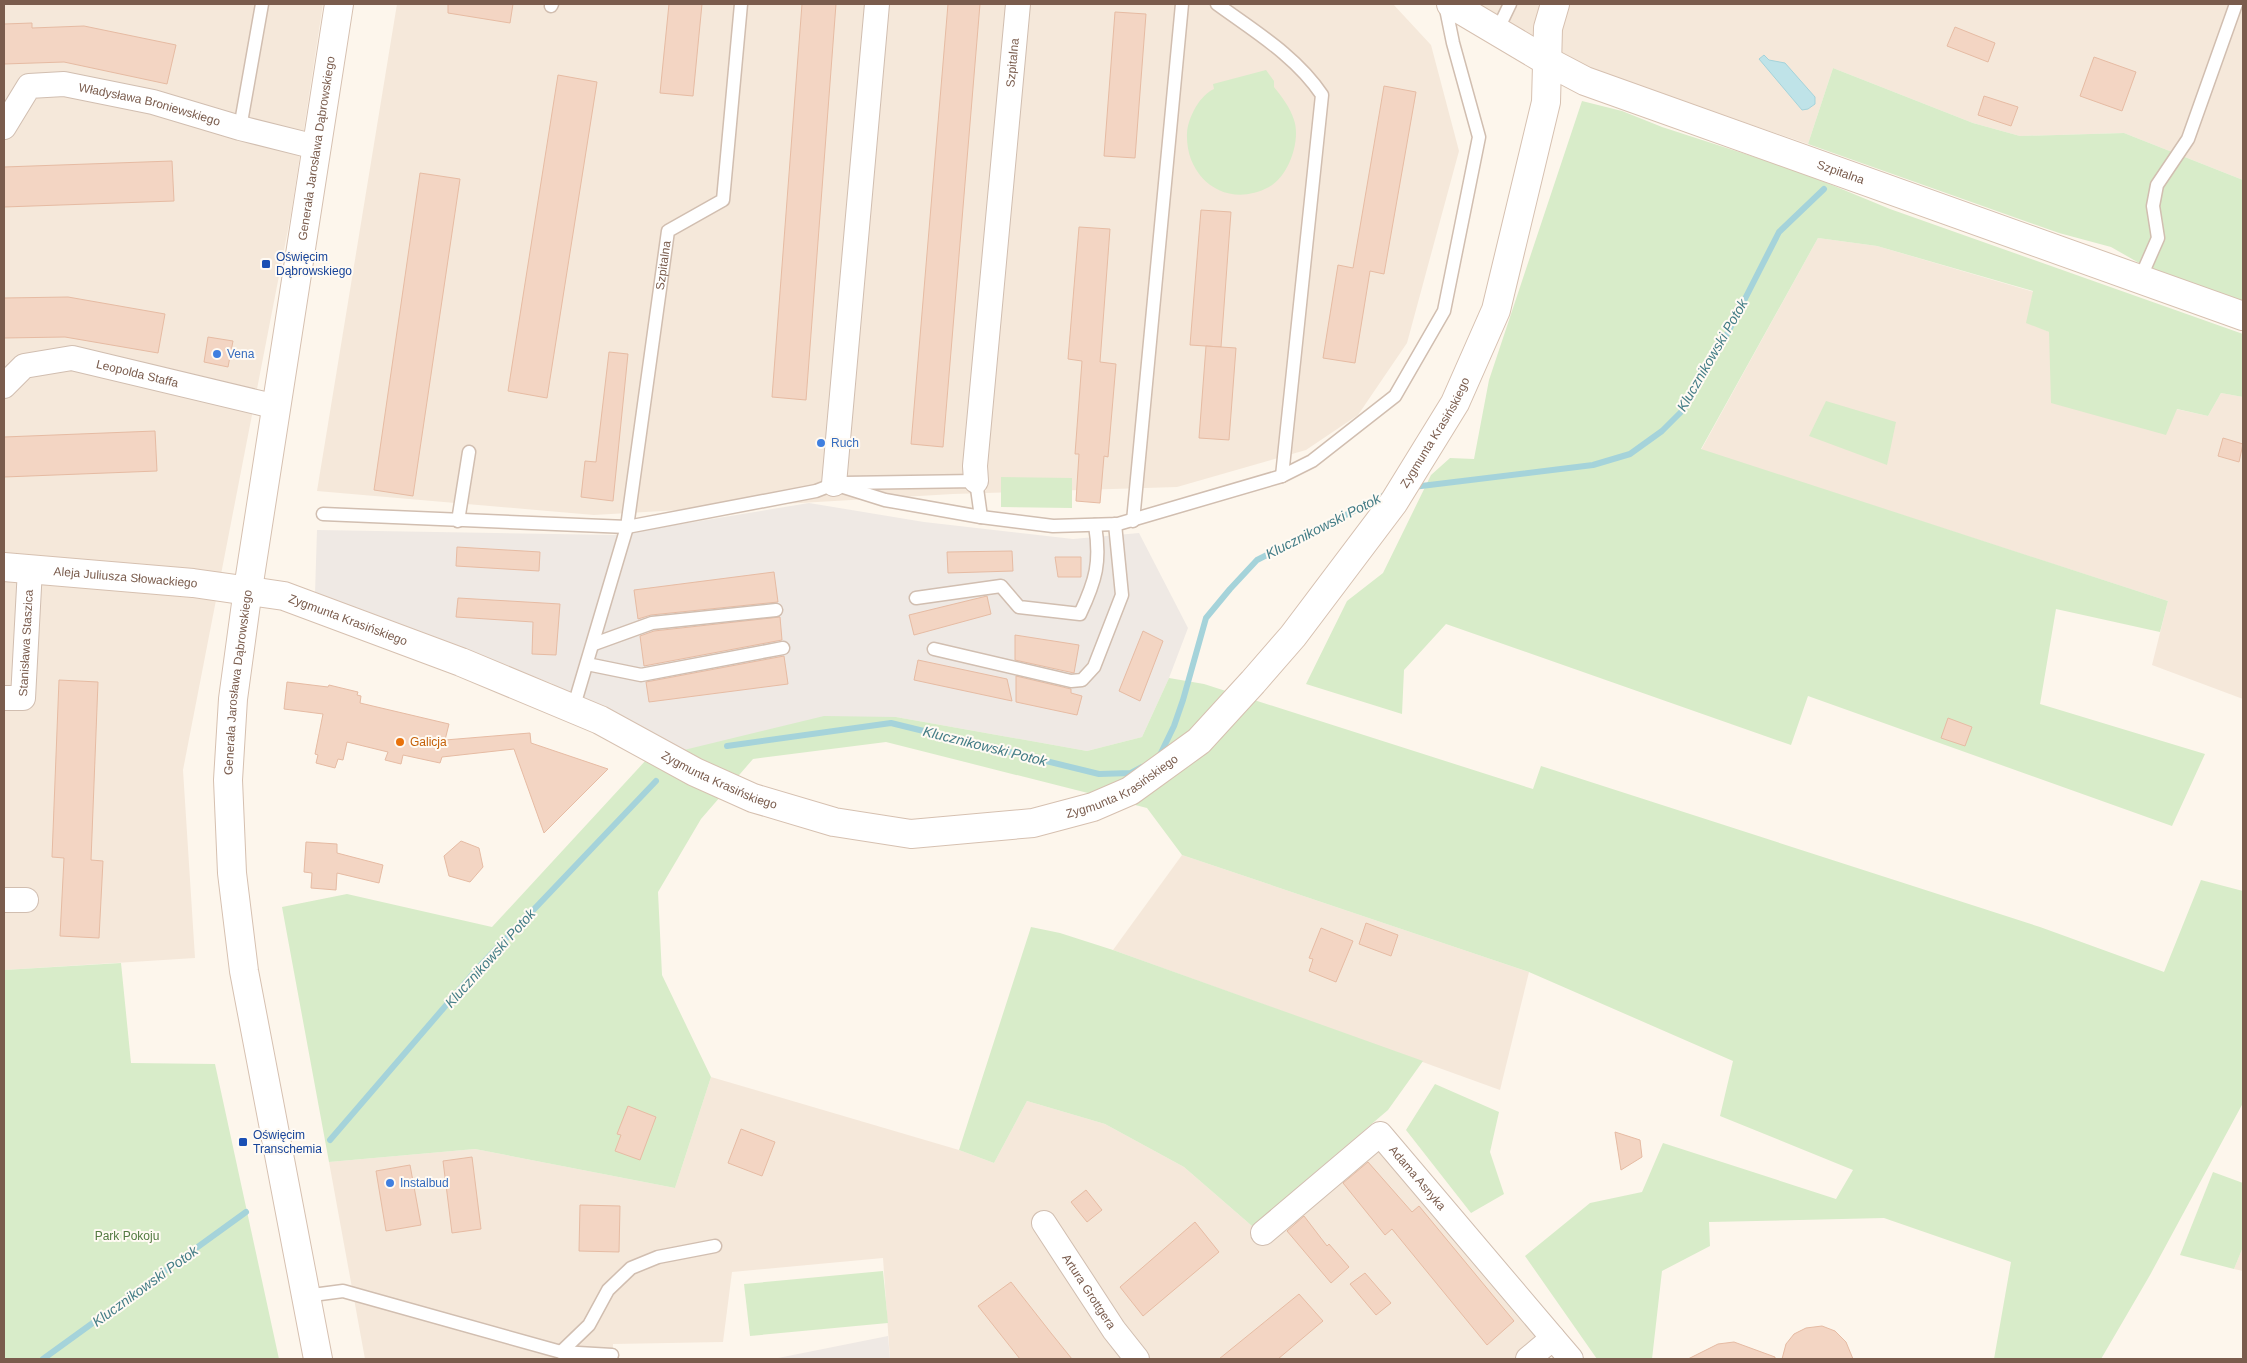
<svg xmlns="http://www.w3.org/2000/svg" width="2247" height="1363" font-family="Helvetica,sans-serif">
<style>
.residential{fill:#f5e8da}
.industrial{fill:#efe9e4}
.green{fill:#d8ecc9}
.water{fill:#bfe3e8;stroke:#a5d3da}
.lines{fill:none;stroke-linecap:round;stroke-linejoin:round}
.stream{stroke:#a5d3da;stroke-width:6}
.building{fill:#f3d5c3;stroke:#e6bba3}
.lane-casing{stroke:#d1beb0;stroke-width:15}
.street-casing{stroke:#d1beb0;stroke-width:26}
.secondary-casing{stroke:#d6c0b0;stroke-width:30}
.lane{stroke:#fff;stroke-width:12}
.street{stroke:#fff;stroke-width:24}
.secondary{stroke:#fff;stroke-width:28}
.transit-dot{fill:#1a4fb4;stroke:#fffaf3;stroke-width:2}
.shop-dot{fill:#3f7fe0;stroke:#fffaf3;stroke-width:2}
.food-dot{fill:#e8710a;stroke:#fffaf3;stroke-width:2}
.labels{text-anchor:middle;dominant-baseline:central;stroke-width:4;stroke-linejoin:round;paint-order:stroke}
.street-label{font-size:12px;fill:#7a5c4d;stroke:#fffaf3}
.transit-label{font-size:12px;fill:#164399;stroke:#fffaf3;text-anchor:start}
.shop-label{font-size:12px;fill:#366cbe;stroke:#fffaf3;text-anchor:start}
.food-label{font-size:12px;fill:#c56008;stroke:#fffaf3;text-anchor:start}
.park-label{font-size:12px;fill:#537a41;stroke:#fffaf3}
.water-label{font-size:14px;font-style:italic;fill:#437c86;stroke:#fffaf3}
</style>
<rect width="100%" height="100%" fill="#fdf6ec"/>
<g class="residential">
<polygon points="4,4 323,4 291,214 183,770 195,958 4,970"/>
<polygon points="397,4 1393,4 1431,45 1459,151 1407,343 1358,415 1306,450 1177,487 953,494 594,515 317,491"/>
<polygon points="1477,4 2243,4 2243,180 2124,133 2020,136 1973,123 1833,68 1808,144 1587,69"/>
<polygon points="1818,238 1877,246 2034,292 2027,322 2049,332 2176,409 2208,416 2221,393 2243,397 2243,699 2152,665 2168,601 1701,450"/>
<polygon points="1182,855 1529,972 1500,1090 1113,950"/>
<polygon points="711,1077 959,1150 994,1163 1027,1101 1105,1124 1184,1167 1252,1226 1363,1131 1540,1338 1514,1359 890,1359 883,1258 732,1272 723,1342 613,1344 612,1359 365,1359 329,1162 475,1149 675,1188"/>
<polygon points="2243,1247 2243,1271 2234,1269"/>
</g>
<g class="industrial">
<polygon points="809,503 924,522 1073,539 1139,533 1188,628 1169,678 1142,737 1087,751 896,717 674,754 551,683 315,594 317,530 614,535"/>
<polygon points="888,1336 890,1359 638,1359 778,1358"/>
</g>
<g class="green">
<polygon points="1833,68 1973,123 2020,136 2124,133 2243,180 2243,305 2162,276 2111,247 2059,233 1808,144"/>
<path d="M1266,70L1274,81V87C1282,97 1290,107 1294,120C1301,140 1289,176 1269,187C1226,210 1185,178 1187,133C1188,117 1200,95 1214,89L1213,84Z"/>
<polygon points="1582,101 1622,111 1662,127 1798,171 1890,209 2243,334 2243,397 2221,393 2208,416 2177,409 2166,435 2051,403 2049,332 2026,323 2033,291 1877,246 1818,238 1701,449 2168,601 2160,632 2056,609 2040,704 2205,754 2172,826 1808,696 1791,745 1446,624 1404,670 1402,714 1306,684 1347,601 1383,573 1431,475 1450,458 1474,459 1489,380"/>
<polygon points="1826,401 1896,422 1887,465 1809,436"/>
<polygon points="1001,477 1072,478 1072,508 1001,507"/>
<polygon points="1169,678 1204,684 1533,789 1541,766 2040,927 2164,972 2201,880 2243,891 2243,1103 2150,1275 2101,1359 1994,1359 2011,1262 1884,1218 1709,1222 1710,1246 1662,1271 1652,1359 1597,1359 1525,1256 1590,1203 1642,1192 1663,1143 1836,1199 1853,1170 1720,1116 1733,1061 1529,972 1182,855 1147,808 886,742 753,759 701,819 658,892 662,975 711,1077 675,1188 475,1149 329,1162 282,907 347,894 492,927 647,759 824,716 896,717 1087,751 1142,737"/>
<polygon points="1031,927 1060,933 1113,950 1423,1061 1388,1110 1252,1226 1184,1167 1105,1124 1027,1101 994,1163 959,1150"/>
<polygon points="121,963 131,1063 215,1064 279,1359 4,1359 4,970"/>
<polygon points="1435,1084 1499,1112 1490,1152 1504,1194 1471,1213 1406,1130"/>
<polygon points="2213,1172 2243,1183 2243,1247 2234,1269 2180,1255"/>
<polygon points="883,1271 888,1323 750,1336 744,1284"/>
</g>
<polygon class="water" points="1764,55 1769,60 1785,63 1815,97 1815,104 1808,109 1802,110 1759,59"/>
<g class="lines">
<g class="stream">
<polyline points="1413,487 1593,465 1630,454 1662,431 1683,410 1699,379 1723,342 1779,232 1824,189"/>
<polyline points="727,746 891,723 1099,774 1131,773 1142,767"/>
<polyline points="1159,757 1174,726 1183,700 1206,618 1230,589 1257,560 1389,493"/>
<polyline points="330,1140 479,967 656,781"/>
<polyline points="43,1359 246,1212"/>
</g>
</g>
<g class="building">
<polygon points="448,4 513,4 510,23 448,13"/>
<polygon points="669,4 702,4 693,96 660,93"/>
<polygon points="802,4 836,4 806,400 772,397"/>
<polygon points="948,4 980,4 943,447 911,444"/>
<polygon points="1115,12 1146,14 1135,158 1104,156"/>
<polygon points="32,23 32,28 84,26 176,45 167,84 64,62 4,64 4,24"/>
<polygon points="1955,27 1995,43 1988,62 1947,46"/>
<polygon points="2094,57 2136,72 2122,111 2080,96"/>
<polygon points="558,75 597,82 547,398 508,391"/>
<polygon points="1384,86 1416,92 1384,274 1370,271 1355,363 1323,358 1338,265 1353,268"/>
<polygon points="1984,96 2018,107 2011,126 1978,115"/>
<polygon points="172,161 174,201 4,207 4,167"/>
<polygon points="420,173 460,179 413,496 374,490"/>
<polygon points="1201,210 1231,212 1221,347 1190,345"/>
<polygon points="1079,227 1110,229 1100,362 1116,364 1108,457 1104,456 1100,503 1076,501 1079,454 1075,454 1082,361 1068,359"/>
<polygon points="68,297 165,314 158,353 65,337 4,338 4,298"/>
<polygon points="208,337 233,341 228,367 204,362"/>
<polygon points="1206,346 1236,348 1229,440 1199,438"/>
<polygon points="609,352 628,354 613,501 581,497 585,461 596,462"/>
<polygon points="155,431 157,471 4,477 4,437"/>
<polygon points="2223,438 2243,444 2239,462 2218,456"/>
<polygon points="457,547 540,552 539,571 456,566"/>
<polygon points="1012,551 1013,571 948,573 947,552"/>
<polygon points="1055,557 1081,557 1081,577 1058,577"/>
<polygon points="774,572 778,602 651,615 638,619 634,590"/>
<polygon points="987,596 991,614 914,635 909,615"/>
<polygon points="458,598 560,604 556,655 532,654 533,622 456,617"/>
<polygon points="780,617 782,640 644,666 640,636 654,631"/>
<polygon points="1143,631 1163,641 1140,701 1119,691"/>
<polygon points="1015,635 1079,645 1074,673 1015,660"/>
<polygon points="784,656 788,684 649,702 646,682"/>
<polygon points="918,660 1007,679 1012,701 914,680"/>
<polygon points="1016,676 1071,689 1071,693 1082,696 1077,715 1016,702"/>
<polygon points="59,680 98,682 91,860 103,861 99,938 60,936 64,858 52,857"/>
<polygon points="287,682 328,687 329,685 358,692 357,695 361,696 360,703 449,724 445,740 530,733 531,743 608,769 544,833 514,749 442,757 440,763 403,755 401,764 385,760 388,752 347,742 343,760 338,759 335,768 316,763 318,755 315,754 323,714 284,709"/>
<polygon points="1948,718 1972,727 1965,746 1941,738"/>
<polygon points="461,841 479,848 483,867 470,882 449,876 444,856"/>
<polygon points="306,842 337,844 337,853 383,865 379,883 337,873 336,890 311,888 312,873 304,872"/>
<polygon points="1366,923 1398,935 1391,956 1359,944"/>
<polygon points="1321,928 1353,941 1336,982 1309,971 1313,959 1309,958"/>
<polygon points="628,1106 656,1117 640,1160 615,1151 621,1135 617,1134"/>
<polygon points="741,1129 775,1142 762,1176 728,1163"/>
<polygon points="1615,1132 1640,1140 1642,1157 1621,1170"/>
<polygon points="472,1157 481,1229 452,1233 443,1161"/>
<polygon points="1368,1162 1412,1212 1419,1206 1514,1321 1487,1345 1392,1229 1385,1235 1343,1183"/>
<polygon points="410,1165 421,1225 386,1231 376,1171"/>
<polygon points="1086,1190 1102,1210 1087,1222 1071,1202"/>
<polygon points="580,1205 620,1206 619,1252 579,1251"/>
<polygon points="1304,1216 1327,1246 1329,1244 1349,1267 1331,1283 1287,1231"/>
<polygon points="1195,1222 1219,1252 1143,1316 1120,1287"/>
<polygon points="1365,1273 1391,1303 1376,1315 1350,1284"/>
<polygon points="1011,1282 1051,1333 1072,1359 1020,1359 978,1306"/>
<polygon points="1299,1294 1323,1321 1278,1359 1219,1359"/>
<polygon points="1822,1326 1835,1331 1846,1342 1853,1359 1782,1359 1786,1344 1794,1334 1806,1328"/>
<polygon points="1734,1342 1775,1357 1775,1359 1688,1359 1718,1344"/>
</g>
<g class="lines">
<g class="lane-casing">
<g id="lane">
<path d="M1217,4C1254,31 1296,56 1322,95L1282,476"/>
<polyline points="551,6 552,4"/>
<polyline points="1497,31 1510,4"/>
<polyline points="240,128 262,4"/>
<polyline points="2140,279 2158,238 2153,206 2157,185 2188,139 2236,4"/>
<polyline points="844,483 976,481 981,517"/>
<polyline points="323,514 627,527 816,491 834,484 885,500 981,517 1053,526 1118,524 1282,476 1312,461 1395,396 1444,311 1479,137 1453,43 1445,4"/>
<polyline points="458,521 469,452"/>
<polyline points="1133,521 1182,4"/>
<path d="M916,598L1001,586L1019,607L1080,614C1096,580 1101,562 1095,525"/>
<polyline points="594,644 652,623 776,610"/>
<polyline points="934,649 1071,681 1082,680 1094,667 1122,595 1115,524"/>
<polyline points="587,664 641,675 783,648"/>
<path id="s1" d="M573,709L627,527L668,231L723,200L741,4"/>
<polyline points="305,1296 343,1291 561,1352 612,1355"/>
<polyline points="561,1352 589,1325 608,1290 631,1268 658,1257 715,1246"/>
</g>
</g>
<g class="street-casing">
<g id="street">
<path id="s2" d="M4,127L29,86L64,84L153,102L240,128L316,147"/>
<path id="s3" d="M4,386L24,366L72,358L277,407"/>
<path id="s4" d="M976,481L975,466L1018,4"/>
<polyline points="834,484 877,4"/>
<path id="s5" d="M4,698H23L30,569"/>
<polyline points="4,900 26,900"/>
<path id="s6" d="M1044,1223L1114,1330L1137,1359"/>
<path id="s7" d="M1263,1233L1380,1134L1553,1338"/>
<polyline points="1528,1359 1553,1338 1571,1359"/>
</g>
</g>
<g class="secondary-casing">
<g id="secondary">
<path id="s8" d="M1451,4L1547,61L1585,81L2243,316"/>
<path id="s9" d="M4,567L193,583L284,596L461,662L600,720L695,772L753,798L834,822L911,834L1033,823L1093,807L1130,791L1199,741L1253,682L1293,636L1394,502L1455,403L1496,310L1546,102L1548,28L1555,4"/>
<path id="s10" d="M318,1359L244,971L232,873L228,780L233,699L248,589L339,4"/>
</g>
</g>
<use href="#lane" class="lane"/>
<use href="#street" class="street"/>
<use href="#secondary" class="secondary"/>
</g>
<g class="transit-dot">
<rect x="261" y="259" width="10" height="10" rx="2.5"/>
<rect x="238" y="1137" width="10" height="10" rx="2.5"/>
</g>
<g class="shop-dot">
<circle cx="217" cy="354" r="5"/>
<circle cx="821" cy="443" r="5"/>
<circle cx="390" cy="1183" r="5"/>
</g>
<circle class="food-dot" cx="400" cy="742" r="5"/>
<g class="labels">
<g class="street-label">
<text stroke="none"><textPath href="#s4" startOffset="420">Szpitalna</textPath></text>
<text stroke="none"><textPath href="#s2" startOffset="171">Władysława Broniewskiego</textPath></text>
<text stroke="none"><textPath href="#s10" startOffset="1225">Generała Jarosława Dąbrowskiego</textPath></text>
<text stroke="none"><textPath href="#s8" startOffset="426">Szpitalna</textPath></text>
<text stroke="none"><textPath href="#s1" startOffset="454">Szpitalna</textPath></text>
<text stroke="none"><textPath href="#s3" startOffset="144">Leopolda Staffa</textPath></text>
<text stroke="none"><textPath href="#s9" startOffset="1655">Zygmunta Krasińskiego</textPath></text>
<text stroke="none"><textPath href="#s9" startOffset="122">Aleja Juliusza Słowackiego</textPath></text>
<text stroke="none"><textPath href="#s9" startOffset="350">Zygmunta Krasińskiego</textPath></text>
<text stroke="none"><textPath href="#s5" startOffset="74">Stanisława Staszica</textPath></text>
<text stroke="none"><textPath href="#s10" startOffset="685">Generała Jarosława Dąbrowskiego</textPath></text>
<text stroke="none"><textPath href="#s9" startOffset="755">Zygmunta Krasińskiego</textPath></text>
<text stroke="none"><textPath href="#s9" startOffset="1175">Zygmunta Krasińskiego</textPath></text>
<text stroke="none"><textPath href="#s7" startOffset="211">Adama Asnyka</textPath></text>
<text stroke="none"><textPath href="#s6" startOffset="82">Artura Grottgera</textPath></text>
</g>
<g class="transit-label">
<text x="276" y="257">Oświęcim<tspan x="276" dy="14">Dąbrowskiego</tspan></text>
<text x="253" y="1135">Oświęcim<tspan x="253" dy="14">Transchemia</tspan></text>
</g>
<g class="shop-label">
<text x="227" y="354">Vena</text>
<text x="831" y="443">Ruch</text>
<text x="400" y="1183">Instalbud</text>
</g>
<g class="food-label">
<text x="410" y="742">Galicja</text>
</g>
<g class="park-label">
<text x="127" y="1236">Park Pokoju</text>
</g>
<g class="water-label">
<text transform="translate(1712 355) rotate(-60)">Klucznikowski Potok</text>
<text transform="translate(1323 526) rotate(-27)">Klucznikowski Potok</text>
<text transform="translate(985 746) rotate(14)">Klucznikowski Potok</text>
<text transform="translate(490 958) rotate(-48)">Klucznikowski Potok</text>
<text transform="translate(145 1286) rotate(-36)">Klucznikowski Potok</text>
</g>
</g>
<rect width="2247" height="1363" fill="none" stroke="#7a5c4d" stroke-width="10"/>
</svg>
